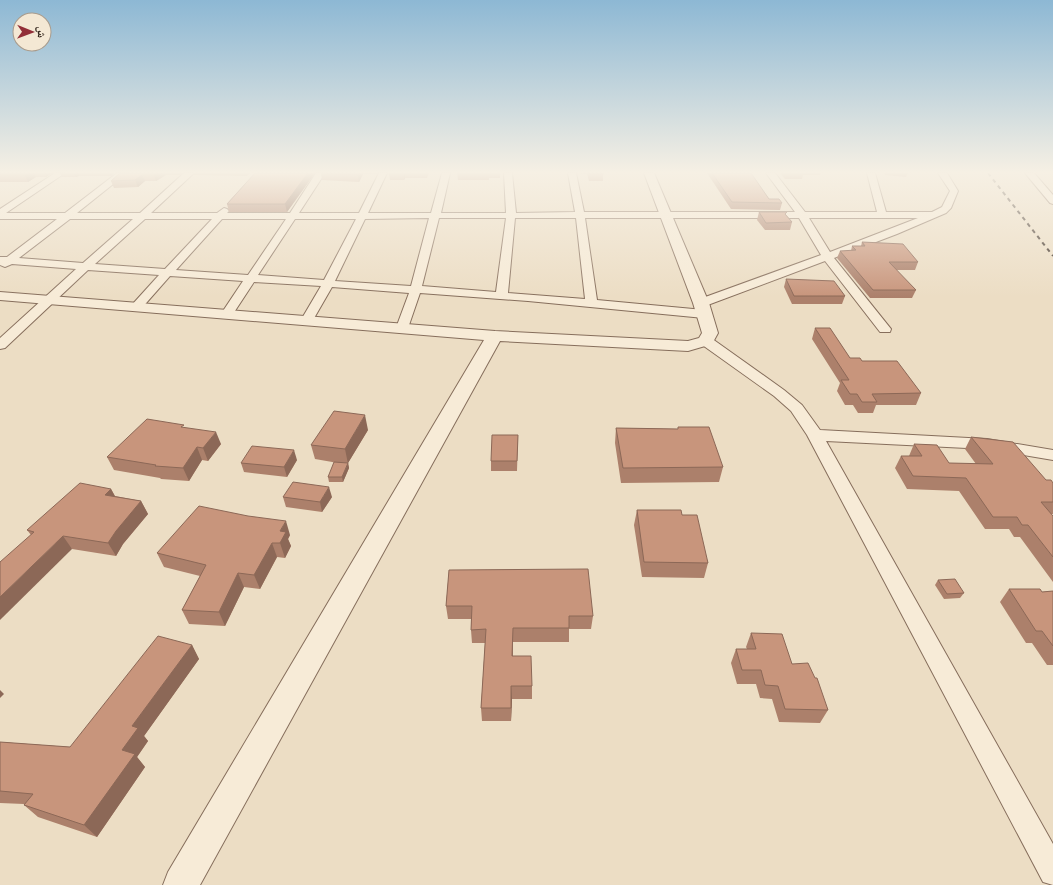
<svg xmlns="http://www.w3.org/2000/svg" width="1053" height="885" font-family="'Crimson Pro','Noto Naskh Arabic',serif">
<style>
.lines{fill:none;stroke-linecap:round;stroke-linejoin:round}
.minor-casing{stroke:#866e5c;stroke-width:2}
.tertiary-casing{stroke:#866e5c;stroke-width:2}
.minor{fill:#f7ebd7;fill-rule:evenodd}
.tertiary{fill:#f7ebd7;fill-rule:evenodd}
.rail{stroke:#36281f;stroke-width:2;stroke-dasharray:4 4;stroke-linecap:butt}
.wall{fill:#ac806b}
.shaded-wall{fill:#8c6857}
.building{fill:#c8957c;stroke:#8c6857}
</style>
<rect width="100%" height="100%" fill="#ecddc4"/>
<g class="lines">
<g class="minor-casing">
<g id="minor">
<path d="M55,173H65L6,213H65L117,173H127L77,213H140L184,173H194L151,213H217L224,208L227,209L229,211L227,213H290L316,173H325L299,213H359L379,173H387L368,213H431L442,173H450L441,213H506L504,173H512L516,213L575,212L568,173H576L584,212H795L766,173H775L805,212H877L867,173H875L886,212H932L942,207L950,191L938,173H947L958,191L951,208L946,213L897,234L834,258L891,329L890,332H880L825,261L705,306H697L695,303L697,300L821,255L799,218H585L597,300L704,310L708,311L710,314L708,317L704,318L528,301L420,293L408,328L407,331H397L396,328L409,293L332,287L313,320L311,323H303L301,320L321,286L254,282L231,317H223L221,314L243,281L170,276L140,310H132L130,307L159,275L88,270L5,348L0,349V338L76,269L12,264L5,267L0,265V257H7L57,219H0V209ZM429,218L411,286L335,281L365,219ZM439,218H506L496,292L422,286ZM515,218H576L585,299L508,293ZM809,218H918L830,252ZM70,219H133L83,263L19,258ZM145,219H212L165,269L95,264ZM222,219H286L248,275L176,270ZM295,219H356L324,280L258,275Z"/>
<polygon points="1025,173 1034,173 1053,195 1053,204 1050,203"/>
<polygon points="706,337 711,338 784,390 802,405 820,430 987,439 1053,450 1053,460 987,449 826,441 1053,844 1053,885 1043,882 807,435 791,411 774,396 701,344 699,341 701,338"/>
</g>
</g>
<g class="tertiary-casing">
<polygon id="tertiary" points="644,173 654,173 709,303 718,333 712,344 688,351 500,341 200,885 163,885 168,872 484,340 0,300 0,292 495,331 688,341 699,338 702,333 693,303"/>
</g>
<use href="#minor" class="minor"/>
<use href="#tertiary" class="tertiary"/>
<polyline class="rail" points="988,173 1053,256"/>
</g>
<g class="wall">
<polygon points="0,173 52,173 46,177 36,177 28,182 0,182"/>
<polygon points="60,173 114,173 111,176 79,176 76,177 62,177"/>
<polygon points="120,173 182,173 180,175 166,175 156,181 145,181 138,187 114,188 111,181"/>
<polygon points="193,173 250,173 247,176 194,175"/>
<polygon points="255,173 315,173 287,212 229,212 227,204"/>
<polygon points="377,173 377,174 363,174 359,182 322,180 321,174"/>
<polygon points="388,173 429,173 427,178 405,178 404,180 390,180 389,174"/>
<polygon points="457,173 500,173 500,178 489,178 489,180 458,180"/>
<polygon points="578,173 603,173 603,181 589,181 587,174"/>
<polygon points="707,173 751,173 769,199 782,203 780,210 731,209"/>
<polygon points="780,173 821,173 820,175 803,175 802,179 785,179"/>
<polygon points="884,173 908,173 906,177 885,175"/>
<polygon points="759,212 786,215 792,222 790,230 765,230 757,220"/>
<polygon points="862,242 918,262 915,270 896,270 916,290 912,298 870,298 837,258 840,251 851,251 852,246 861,246"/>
<polygon points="786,279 845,296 842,304 792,304 784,287"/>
<polygon points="815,328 850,358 862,361 921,393 916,405 876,405 873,413 858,413 853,405 845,405 837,391 840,383 812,339"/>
<polygon points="678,427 723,467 719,482 621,483 615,443 616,428 678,429"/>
<polygon points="185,428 221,444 208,461 202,460 189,481 161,479 160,478 114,470 107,457"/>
<polygon points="368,430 348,463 349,468 343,482 329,482 328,477 338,463 315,459 311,445"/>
<polygon points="518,435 517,471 491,471 491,461"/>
<polygon points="971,437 1046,480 1053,483 1053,514 1051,514 1053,516 1053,582 1020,537 1014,537 1009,529 985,529 959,491 907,489 895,468 901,456 909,456 914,444 949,463 976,464 965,449"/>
<polygon points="297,460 287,477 244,472 241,463"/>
<polygon points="111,489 115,496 141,501 148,514 123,544 116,556 72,549 31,535 27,530"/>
<polygon points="283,497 332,497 322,512 286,507"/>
<polygon points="637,510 682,515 708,563 704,578 642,577 634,525"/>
<polygon points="290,535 288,539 291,546 285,558 277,557 260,589 244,587 225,626 189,624 182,610 200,576 164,567 157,553"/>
<polygon points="449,570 593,616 591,629 569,629 569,642 513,642 513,656 532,686 532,699 512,699 511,721 482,721 481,708 485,643 472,643 471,630 471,619 448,619 446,606"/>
<polygon points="938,580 964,593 960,598 944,599 935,585"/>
<polygon points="1009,589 1042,592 1053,591 1053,665 1047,665 1032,643 1026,643 1000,602"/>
<polygon points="751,633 792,664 828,710 820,723 779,722 772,699 760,698 756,684 737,684 731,663 736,649 747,649 746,647"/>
<polygon points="192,645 199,659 144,736 148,741 137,757 145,767 97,837 38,817 24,805 24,804 0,803 0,742 70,747"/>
</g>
<g class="shaded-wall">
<polygon points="28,173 34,173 36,177 28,182 25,175"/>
<polygon points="45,173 52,173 46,177"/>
<polygon points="74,173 78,173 79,176 76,177"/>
<polygon points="110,173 114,173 111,176"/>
<polygon points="155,173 165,173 166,175 156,181 154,175"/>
<polygon points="308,173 315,173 287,212 285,204"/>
<polygon points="358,173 362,173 363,174 359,182 358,175"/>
<polygon points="404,173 405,173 405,178 404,180"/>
<polygon points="142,175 145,181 138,187 135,180"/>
<polygon points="365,415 368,430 348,463 349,468 343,482 342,477 348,464 345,449"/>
<polygon points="216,432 221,444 208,461 203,448"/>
<polygon points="197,447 202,460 189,481 183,468"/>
<polygon points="294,450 297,460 287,477 284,467"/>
<polygon points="329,487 332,497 322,512 320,502"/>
<polygon points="111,489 118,502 105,495"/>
<polygon points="141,501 148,514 123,544 116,556 108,543 116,531"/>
<polygon points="286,521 290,535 288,539 291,546 285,558 280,543 280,531"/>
<polygon points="63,536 72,549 0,620 0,597"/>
<polygon points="272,543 277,557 260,589 254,575"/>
<polygon points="238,573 244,587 225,626 219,612"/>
<polygon points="513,628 513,642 512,670 512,656"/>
<polygon points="192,645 199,659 144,736 148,741 137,757 145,767 97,837 84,825 122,750 132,726"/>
<polygon points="511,686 512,699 511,721"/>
<polygon points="0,690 4,694 0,698"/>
</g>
<g class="building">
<polygon points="0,173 28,173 25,175 0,175"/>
<polygon points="120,173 155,173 154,175 142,175 135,180 111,181"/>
<polygon points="255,173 308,173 285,204 227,204"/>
<polygon points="321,173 358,173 358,175"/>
<rect x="589" y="173" width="14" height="1"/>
<polygon points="712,173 751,173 769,199 779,199 782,203 732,202"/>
<polygon points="759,212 787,212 785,214 792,222 766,223"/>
<polygon points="862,242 903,244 918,262 889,262 916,290 873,290 840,251 856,250 852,246 865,246"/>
<polygon points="786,279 834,281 845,296 794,296"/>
<polygon points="815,328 830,328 850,358 860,358 862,361 897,361 921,393 872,394 877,402 862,402 857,394 850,394 841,380 849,380"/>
<polygon points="334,411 365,415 345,449 311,445"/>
<polygon points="147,419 184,425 181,427 216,432 203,448 197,447 183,468 155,466 156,465 107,457"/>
<polygon points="678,427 709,427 723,467 623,468 616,428 678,429"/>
<polygon points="492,435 518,435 517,461 491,461"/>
<polygon points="971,437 1013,442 1046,480 1051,480 1053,483 1053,502 1041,502 1053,516 1053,557 1028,525 1022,525 1017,517 993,517 966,478 913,476 901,456 922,456 914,444 937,445 949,463 993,464"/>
<polygon points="252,446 294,450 284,467 241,463"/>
<polygon points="334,462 348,463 342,477 328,477"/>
<polygon points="293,482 329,487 320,502 283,497"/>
<polygon points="80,483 111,489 105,495 141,501 116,531 108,543 63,536 0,597 0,562 34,532 27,530"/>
<polygon points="199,506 248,516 286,521 280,531 286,532 280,543 272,543 254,575 238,573 219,612 182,610 206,565 157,553"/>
<polygon points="637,510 681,510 682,515 697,515 708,563 644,562"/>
<polygon points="588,569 593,616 569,616 569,628 513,628 512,656 531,656 532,686 511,686 511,708 481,708 486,629 471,630 472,606 446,606 449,570"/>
<polygon points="955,579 964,593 947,594 938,580"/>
<polygon points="1009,589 1040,589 1042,592 1053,591 1053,646 1042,631 1036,631"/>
<polygon points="751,633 782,634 792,664 808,663 815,678 817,678 828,710 785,709 778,686 765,685 761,670 742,670 736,649 756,649"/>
<polygon points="158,636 192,645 132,726 138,728 122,750 135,754 84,825 24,805 33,794 0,791 0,742 70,747"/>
</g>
<linearGradient id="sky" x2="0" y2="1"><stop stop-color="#8db8d4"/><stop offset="0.58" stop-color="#f6f0e4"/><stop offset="1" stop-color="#f6f0e4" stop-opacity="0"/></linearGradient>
<rect width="1053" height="297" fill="url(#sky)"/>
<g transform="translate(32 32) rotate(91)"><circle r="19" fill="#f4e8d4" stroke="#a89b8c"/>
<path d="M0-3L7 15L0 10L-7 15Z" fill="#922f38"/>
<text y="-6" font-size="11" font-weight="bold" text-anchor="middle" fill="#36281f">ش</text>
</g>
</svg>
